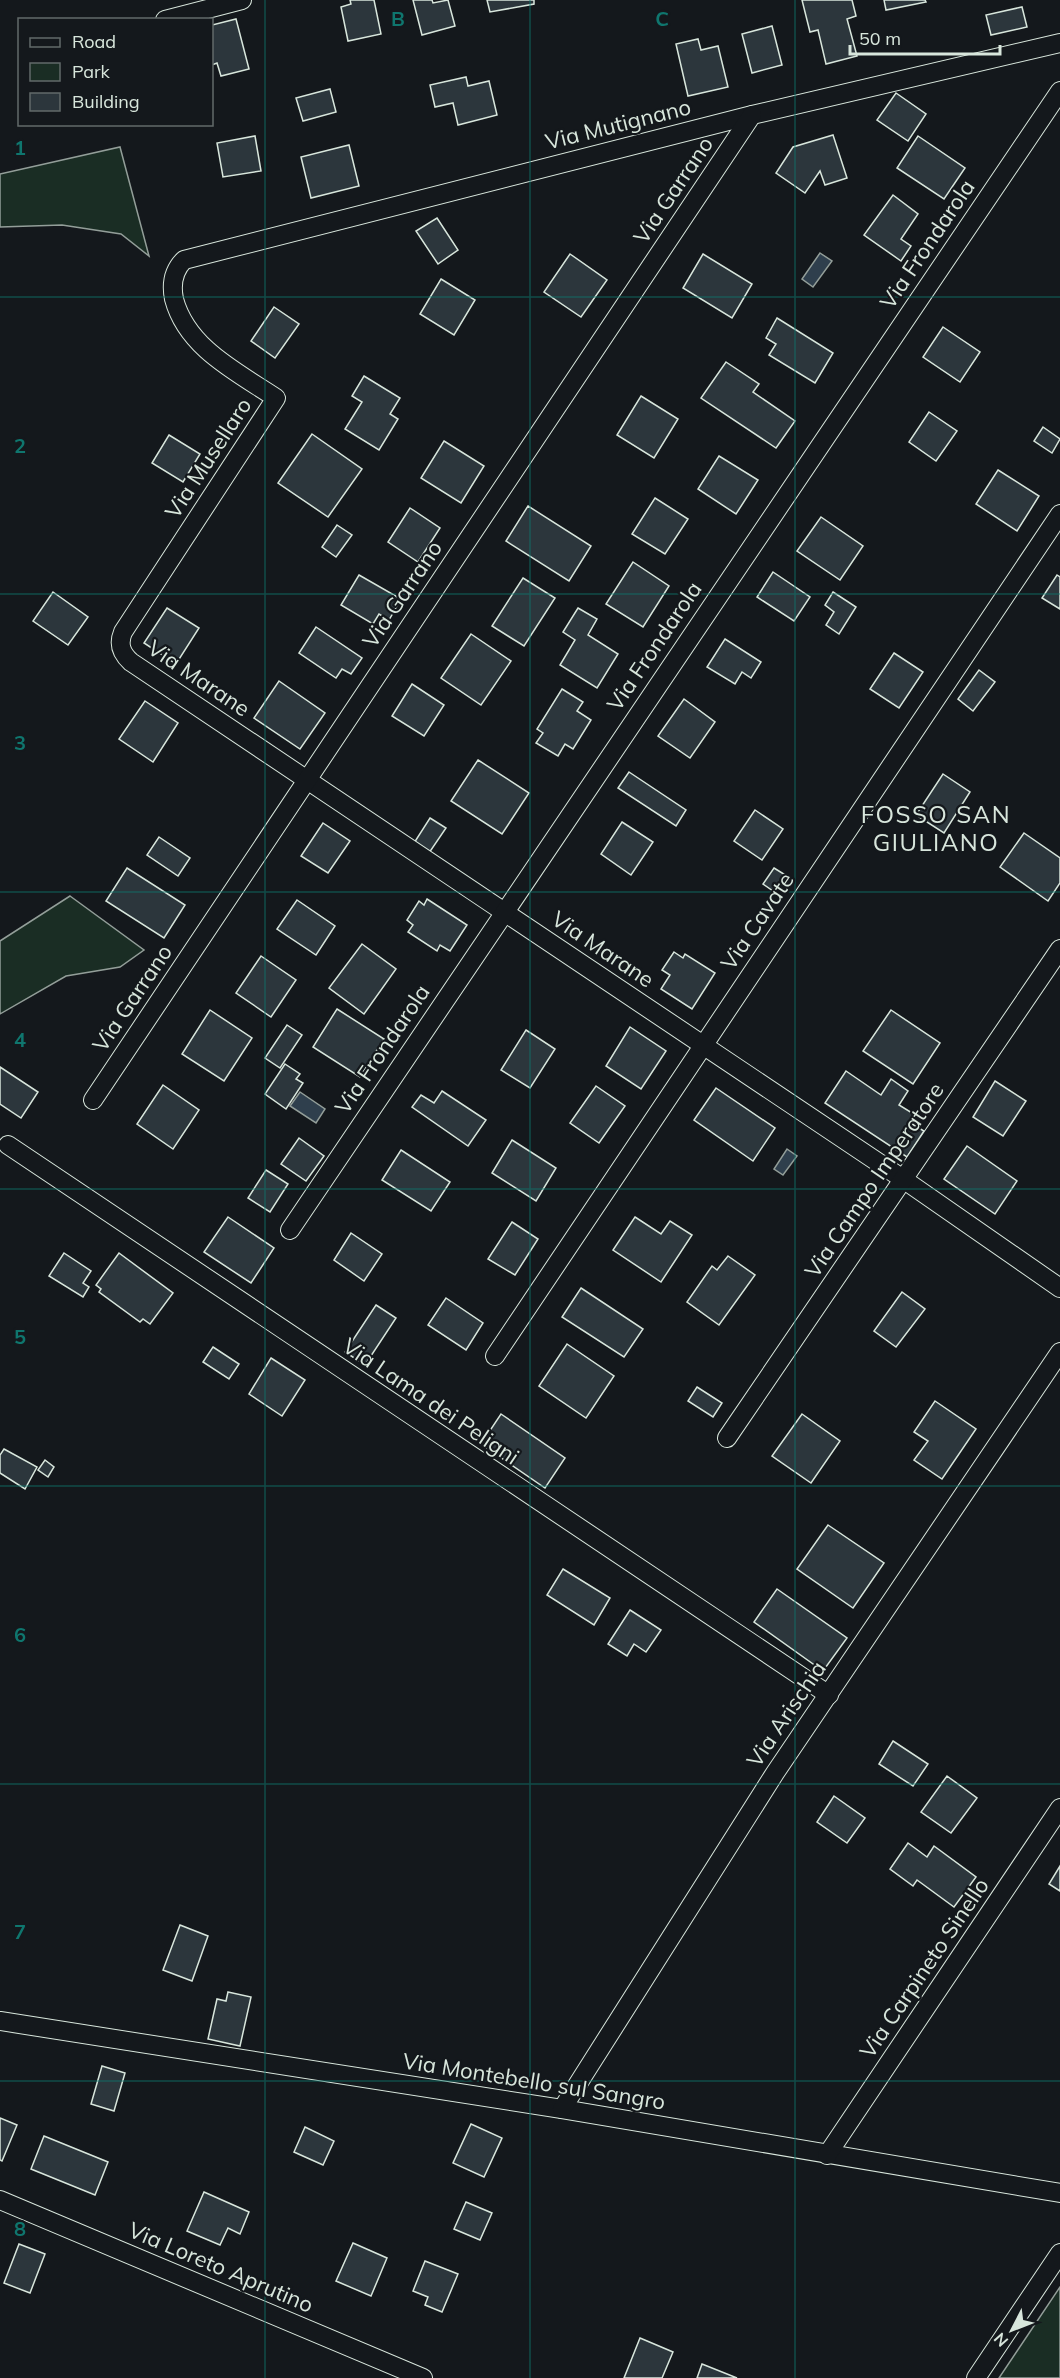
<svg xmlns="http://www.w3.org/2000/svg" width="1060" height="2378" font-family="Mulish,sans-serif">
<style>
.green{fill:#1a2d24;stroke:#939e99;stroke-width:1.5}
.water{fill:#2f3f4d;stroke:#939e99;stroke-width:1.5}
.building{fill:#2c363c;stroke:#d8e6dc;stroke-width:1.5}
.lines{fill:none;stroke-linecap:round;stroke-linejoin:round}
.street-casing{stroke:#d8e6dc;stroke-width:20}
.street{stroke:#14181c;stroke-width:18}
.grid{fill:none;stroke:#0f766e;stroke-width:1.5;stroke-opacity:0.55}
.labels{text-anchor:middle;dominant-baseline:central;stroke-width:4.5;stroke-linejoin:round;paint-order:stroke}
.street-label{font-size:22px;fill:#d8e6dc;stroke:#14181c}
.neighbourhood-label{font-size:24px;letter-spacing:1.5px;fill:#d8e6dc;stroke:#14181c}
.grid-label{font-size:20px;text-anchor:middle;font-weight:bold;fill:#0f766e;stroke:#14181c;stroke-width:4.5;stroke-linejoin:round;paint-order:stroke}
</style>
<rect width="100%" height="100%" fill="#14181c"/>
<g class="green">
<polygon points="120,147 149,256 121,234 62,225 0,227 0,174"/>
<polygon points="70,896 144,950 120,967 66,976 0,1014 0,941"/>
<polygon points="1060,2287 1060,2378 999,2378"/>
</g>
<g class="water">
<polygon points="820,253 832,261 813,287 802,279"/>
<polygon points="300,1092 325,1109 316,1123 290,1106"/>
<polygon points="787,1149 797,1156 783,1175 774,1169"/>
</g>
<g class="building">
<polygon points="350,0 374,0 381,34 348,41 341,7 351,4"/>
<polygon points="413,0 432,0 433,3 448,0 455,26 422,35"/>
<polygon points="487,0 534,0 534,4 490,12"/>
<polygon points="802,0 852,0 856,16 847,19 857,56 826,64 818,30 810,32"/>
<polygon points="884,0 925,0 926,2 886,10"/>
<polygon points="1022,7 1027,27 991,35 986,15"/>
<polygon points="236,19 249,69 221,76 217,63 212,65 212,25"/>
<polygon points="772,26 782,65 752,73 742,34"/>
<polygon points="698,39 701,50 718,46 728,87 688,96 676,44"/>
<polygon points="466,77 468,86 489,81 497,115 458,125 453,103 435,107 430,85"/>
<polygon points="330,89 336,112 303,121 296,98"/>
<polygon points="896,93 926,114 908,141 877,120"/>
<polygon points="833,135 847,178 825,185 820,171 805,193 776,173 793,147"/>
<polygon points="255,136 261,171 223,177 217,143"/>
<polygon points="918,136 965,168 944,199 897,168"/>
<polygon points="349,145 359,186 311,198 301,157"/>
<polygon points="893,195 918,214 901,239 911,246 901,261 864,235"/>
<polygon points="437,218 458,250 438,264 416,231"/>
<polygon points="570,254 607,280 581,317 544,292"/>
<polygon points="703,254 752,284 732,318 683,288"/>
<polygon points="441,279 475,300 454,335 420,314"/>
<polygon points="274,307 299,324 275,358 251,341"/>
<polygon points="777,318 833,353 815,383 769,355 776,344 766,338"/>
<polygon points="943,327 980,352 960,382 923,357"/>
<polygon points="726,362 759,384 753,392 795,421 776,448 701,398"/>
<polygon points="364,376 400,398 390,414 398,419 379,450 345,429 362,402 352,396"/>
<polygon points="641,396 678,419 654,458 617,435"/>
<polygon points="929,412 957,431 936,461 909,442"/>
<polygon points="1043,427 1060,439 1052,453 1034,441"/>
<polygon points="312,434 362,469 328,517 278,483"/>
<polygon points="169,435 200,454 183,482 152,463"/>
<polygon points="444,441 484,466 461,503 421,478"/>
<polygon points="719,456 758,480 736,514 698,489"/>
<polygon points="998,470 1039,496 1017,531 976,504"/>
<polygon points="655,498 688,519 665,554 632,534"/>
<polygon points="528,506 591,546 569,581 506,541"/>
<polygon points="410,508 440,528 418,562 388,542"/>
<polygon points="821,517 863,546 840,580 797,551"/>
<polygon points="337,525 352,535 336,557 322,547"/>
<polygon points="633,562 669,586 643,627 606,604"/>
<polygon points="773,572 810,597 794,621 757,597"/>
<polygon points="359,575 401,599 389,620 379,614 373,624 341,605"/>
<polygon points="1057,575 1060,577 1060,609 1042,598"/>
<polygon points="523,578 555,598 524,646 492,626"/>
<polygon points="53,592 88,617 68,645 33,621"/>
<polygon points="833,592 856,607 839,634 826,625 834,612 825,605"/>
<polygon points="167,608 199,628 176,664 144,643"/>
<polygon points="578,608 597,619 588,635 618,654 597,688 560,665 575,640 563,632"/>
<polygon points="316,627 362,658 351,674 342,669 336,678 299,653"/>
<polygon points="471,634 511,661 481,705 441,678"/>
<polygon points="725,639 761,662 751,678 742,672 735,684 707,667"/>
<polygon points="894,653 923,672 899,708 870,689"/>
<polygon points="979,670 995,682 973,711 958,699"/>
<polygon points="279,681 325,713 300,749 254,718"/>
<polygon points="412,684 444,705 424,736 392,716"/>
<polygon points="562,689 583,702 577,711 591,720 573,749 565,744 558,756 536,743 543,733 537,729"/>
<polygon points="684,699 715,722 690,758 658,736"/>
<polygon points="145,701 178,723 153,762 119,739"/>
<polygon points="478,760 529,793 502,834 451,801"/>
<polygon points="629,772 686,810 676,826 618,788"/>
<polygon points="943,774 970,792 944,833 916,815"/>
<polygon points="755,810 783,829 762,860 734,841"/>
<polygon points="430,818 446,828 429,853 414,843"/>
<polygon points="622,822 653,842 631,875 601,854"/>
<polygon points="323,823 350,841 328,873 301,856"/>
<polygon points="1024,833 1060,858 1060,883 1048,901 1000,867"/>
<polygon points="159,837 190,858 178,876 147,855"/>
<polygon points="127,868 185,905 164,938 106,901"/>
<polygon points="774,868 787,876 776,893 763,884"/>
<polygon points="427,899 467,925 450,951 440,945 437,951 408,932 413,925 407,920 419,901 424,905"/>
<polygon points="297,900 335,926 316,955 277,929"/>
<polygon points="362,944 396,969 364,1014 329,988"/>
<polygon points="674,952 683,958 685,954 715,973 692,1009 661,989 670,975 662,970"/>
<polygon points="261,956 296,980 271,1017 236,993"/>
<polygon points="337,1009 384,1039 360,1077 313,1047"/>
<polygon points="210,1010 252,1038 224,1081 182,1054"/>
<polygon points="891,1010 940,1043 913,1084 863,1051"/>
<polygon points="287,1025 302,1035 280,1068 265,1058"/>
<polygon points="630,1027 666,1051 641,1089 606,1066"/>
<polygon points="526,1030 555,1049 530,1088 501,1070"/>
<polygon points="285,1064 300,1074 296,1079 303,1083 286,1109 265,1094"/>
<polygon points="0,1067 38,1092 21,1118 0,1104"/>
<polygon points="846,1071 881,1095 891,1079 908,1091 899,1105 917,1116 912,1124 924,1131 907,1157 825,1103"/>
<polygon points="995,1081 1026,1101 1003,1136 973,1117"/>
<polygon points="163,1085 199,1110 173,1149 137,1124"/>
<polygon points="596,1086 625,1106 599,1143 570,1123"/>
<polygon points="716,1088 775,1128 753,1161 694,1120"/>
<polygon points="442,1091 486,1120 468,1146 412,1107 421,1095 434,1103"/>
<polygon points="299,1138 324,1156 306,1181 281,1164"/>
<polygon points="512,1140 556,1168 536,1201 492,1173"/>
<polygon points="967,1146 1017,1181 995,1214 944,1179"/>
<polygon points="401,1150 450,1182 431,1211 382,1180"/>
<polygon points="266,1170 288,1184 270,1212 248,1198"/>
<polygon points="228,1217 274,1248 251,1283 204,1252"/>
<polygon points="635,1217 661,1234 670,1221 692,1235 661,1282 613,1250"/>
<polygon points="512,1222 538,1239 515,1275 488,1259"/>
<polygon points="351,1233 382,1254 364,1281 334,1260"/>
<polygon points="64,1253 91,1271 83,1283 89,1287 83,1297 49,1276"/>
<polygon points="119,1253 173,1293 150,1324 143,1319 140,1322 99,1292 101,1289 96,1285"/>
<polygon points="728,1256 755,1275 719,1325 687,1302 712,1266 717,1270"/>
<polygon points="581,1288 643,1329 624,1357 562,1317"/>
<polygon points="902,1292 925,1309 896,1347 874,1331"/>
<polygon points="446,1298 483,1323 466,1350 428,1325"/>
<polygon points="376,1305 396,1318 365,1365 345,1352"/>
<polygon points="567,1344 614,1376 586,1418 539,1386"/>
<polygon points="213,1347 239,1364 229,1379 203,1362"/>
<polygon points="271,1358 305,1380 282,1416 249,1394"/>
<polygon points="697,1387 722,1403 713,1417 688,1401"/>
<polygon points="935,1401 976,1429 942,1479 914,1460 928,1441 914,1432"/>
<polygon points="501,1414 565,1458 545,1488 481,1444"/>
<polygon points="802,1414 840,1441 811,1483 772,1456"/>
<polygon points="4,1449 37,1467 25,1489 0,1473 0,1455"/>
<polygon points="45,1460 54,1467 48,1477 38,1470"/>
<polygon points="828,1525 884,1563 853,1608 797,1569"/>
<polygon points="563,1569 610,1598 594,1625 547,1595"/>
<polygon points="777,1589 847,1638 823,1671 754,1622"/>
<polygon points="630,1610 661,1630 646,1652 634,1644 627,1656 608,1644"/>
<polygon points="893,1741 928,1764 913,1786 879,1764"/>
<polygon points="947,1776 977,1798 951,1833 921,1812"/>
<polygon points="834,1796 865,1818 847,1843 817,1822"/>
<polygon points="908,1843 927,1857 934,1846 976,1877 954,1907 917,1880 913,1886 890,1869"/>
<polygon points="1060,1866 1060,1891 1049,1884"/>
<polygon points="180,1925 208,1936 192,1981 163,1970"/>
<polygon points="228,1992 251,1997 240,2046 208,2039 217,1999 226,2001"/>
<polygon points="102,2066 125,2073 114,2111 91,2104"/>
<polygon points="0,2118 17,2125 2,2161 0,2160"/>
<polygon points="471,2124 502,2138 484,2177 453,2163"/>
<polygon points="305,2127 334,2141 323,2165 294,2152"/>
<polygon points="44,2136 108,2162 95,2195 31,2169"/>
<polygon points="204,2192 249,2212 240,2234 228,2228 220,2245 187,2231"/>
<polygon points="466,2202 492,2213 480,2240 454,2229"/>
<polygon points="353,2243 387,2258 371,2296 336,2281"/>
<polygon points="19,2244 45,2254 30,2293 4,2283"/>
<polygon points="425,2261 458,2274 442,2312 425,2305 428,2297 413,2291"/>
<polygon points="640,2338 673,2352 662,2378 624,2378"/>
<polygon points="702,2364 737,2378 697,2378"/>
</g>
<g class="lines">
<g class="street-casing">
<g id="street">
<polyline points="165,20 242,0"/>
<path d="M1060,43L752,115L184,260C173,271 171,284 174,299C187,348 237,372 276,398L123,632C118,644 121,653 131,662L903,1179L1060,1288"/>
<polyline points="93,1100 752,115"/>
<polyline points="8,1145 829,1695"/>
<polyline points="290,1230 1060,91"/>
<polyline points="495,1356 1060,514"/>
<polyline points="727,1438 1060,949"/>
<polyline points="0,2021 562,2109 1060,2193"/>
<polyline points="562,2109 775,1773 1060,1352"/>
<polyline points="827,2155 1060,1808"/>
<polyline points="0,2200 423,2378"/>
<polyline points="976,2378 1060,2253"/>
</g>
</g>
<use href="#street" class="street"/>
</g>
<path class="grid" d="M265,0V2378M530,0V2378M795,0V2378M0,297H1060M0,594H1060M0,892H1060M0,1189H1060M0,1486H1060M0,1784H1060M0,2081H1060"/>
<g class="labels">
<g class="street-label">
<text transform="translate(618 124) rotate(-14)">Via Mutignano</text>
<text transform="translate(673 190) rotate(-56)">Via Garrano</text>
<text transform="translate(927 244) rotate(-56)">Via Frondarola</text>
<text transform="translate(208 458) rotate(-57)">Via Musellaro</text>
<text transform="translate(402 594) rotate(-56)">Via Garrano</text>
<text transform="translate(654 646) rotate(-56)">Via Frondarola</text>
<text transform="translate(199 678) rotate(34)">Via Marane</text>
<text transform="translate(757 921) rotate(-56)">Via Cavate</text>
<text transform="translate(603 949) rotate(34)">Via Marane</text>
<text transform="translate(132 998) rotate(-56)">Via Garrano</text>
<text transform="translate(382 1049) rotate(-56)">Via Frondarola</text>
<text transform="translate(874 1180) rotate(-56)">Via Campo Imperatore</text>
<text transform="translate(431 1401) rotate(34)">Via Lama dei Peligni</text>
<text transform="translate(786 1714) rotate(-56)">Via Arischia</text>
<text transform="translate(924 1968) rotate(-56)">Via Carpineto Sinello</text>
<text transform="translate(534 2081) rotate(9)">Via Montebello sul Sangro</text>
<text transform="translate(221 2267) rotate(23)">Via Loreto Aprutino</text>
</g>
<g class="neighbourhood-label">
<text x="936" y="814">FOSSO SAN<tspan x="936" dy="28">GIULIANO</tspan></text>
</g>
</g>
<g class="grid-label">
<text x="398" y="26">B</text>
<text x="662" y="26">C</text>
<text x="20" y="155">1</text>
<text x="20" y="453">2</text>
<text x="20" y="750">3</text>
<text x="20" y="1047">4</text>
<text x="20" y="1344">5</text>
<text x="20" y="1642">6</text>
<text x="20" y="1939">7</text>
<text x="20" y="2236">8</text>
</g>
<rect x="18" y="18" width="195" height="108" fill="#14181c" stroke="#626a69" stroke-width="1.5"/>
<rect x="30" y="38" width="30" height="9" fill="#14181c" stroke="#626a69" stroke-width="1.5"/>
<text x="72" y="48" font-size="18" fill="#d8e6dc">Road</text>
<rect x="30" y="63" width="30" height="18" fill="#1a2d24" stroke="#626a69" stroke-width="1.5"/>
<text x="72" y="78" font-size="18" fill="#d8e6dc">Park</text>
<rect x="30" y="93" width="30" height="18" fill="#2c363c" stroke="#626a69" stroke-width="1.5"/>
<text x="72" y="108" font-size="18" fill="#d8e6dc">Building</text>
<g transform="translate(1012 2330) rotate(228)" stroke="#14181c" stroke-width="4.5" paint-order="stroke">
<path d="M0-4.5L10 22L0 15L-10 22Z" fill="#d8e6dc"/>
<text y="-9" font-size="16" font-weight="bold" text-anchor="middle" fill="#d8e6dc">N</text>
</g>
<path d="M850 45v9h150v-9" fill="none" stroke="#d8e6dc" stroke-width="3"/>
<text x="859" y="45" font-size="18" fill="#d8e6dc" stroke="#14181c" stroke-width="4.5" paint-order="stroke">50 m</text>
</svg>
